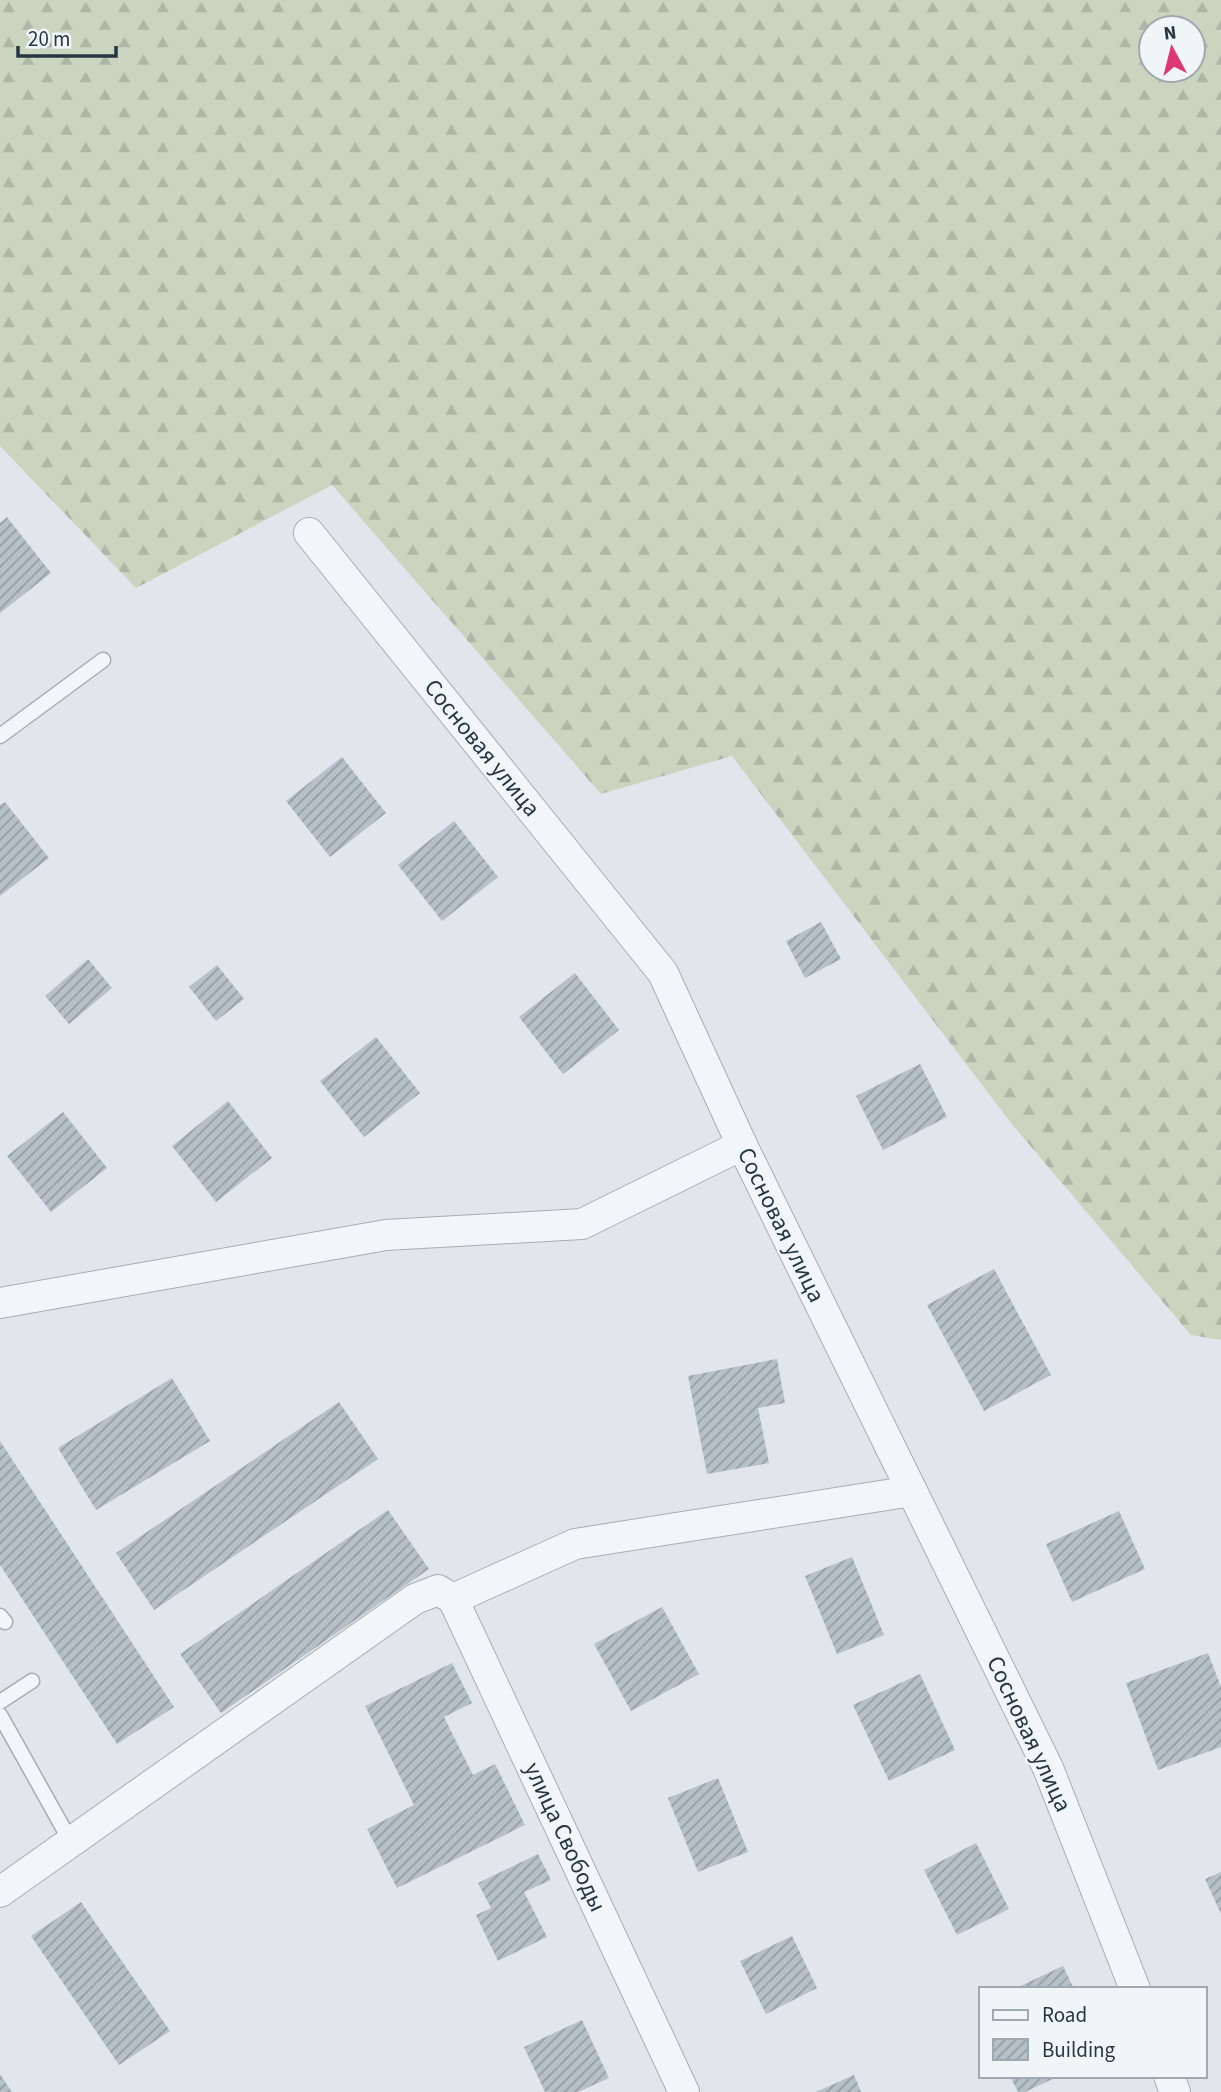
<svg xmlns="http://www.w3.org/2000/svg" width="1221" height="2092" font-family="'Source Sans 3',sans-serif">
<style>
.forest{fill:url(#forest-firs);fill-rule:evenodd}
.building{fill:url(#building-hatch)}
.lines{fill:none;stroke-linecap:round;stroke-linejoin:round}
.lane-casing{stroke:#a4aeb6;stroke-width:17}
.street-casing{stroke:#a4aeb6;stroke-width:32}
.lane{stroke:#f3f6f8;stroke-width:14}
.street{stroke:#f3f6f8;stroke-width:30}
.labels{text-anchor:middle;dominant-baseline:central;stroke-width:5;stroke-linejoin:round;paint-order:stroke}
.street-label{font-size:24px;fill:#263744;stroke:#f0f5f8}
</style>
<defs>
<pattern id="forest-firs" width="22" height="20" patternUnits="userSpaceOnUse" patternTransform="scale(1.75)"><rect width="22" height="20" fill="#cad5c0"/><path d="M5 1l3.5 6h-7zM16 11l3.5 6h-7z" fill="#adb7a6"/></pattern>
<pattern id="building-hatch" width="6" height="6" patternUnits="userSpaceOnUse" patternTransform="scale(1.75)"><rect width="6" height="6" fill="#b6c0c9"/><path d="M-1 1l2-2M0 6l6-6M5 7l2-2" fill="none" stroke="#949da5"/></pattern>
</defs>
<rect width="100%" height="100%" fill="#e0e6eb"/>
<path class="forest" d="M0,0H1221V1340L1191,1335L1011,1123L732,756L601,794L332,485L136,588L0,446ZM1151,28H1193V70H1151Z"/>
<g class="building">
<polygon points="7,517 51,573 0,613 0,523"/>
<polygon points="342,757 386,813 330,857 286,801"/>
<polygon points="5,802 49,858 0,896 0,805"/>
<polygon points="454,821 498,877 442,921 398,865"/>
<polygon points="821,922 841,959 805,978 786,941"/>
<polygon points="88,959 112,988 69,1024 45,996"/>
<polygon points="217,965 244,999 216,1021 189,987"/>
<polygon points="575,973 619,1030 563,1074 519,1017"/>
<polygon points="376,1037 420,1093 364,1137 320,1081"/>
<polygon points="920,1064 947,1117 883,1150 856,1096"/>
<polygon points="228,1101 272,1158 216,1202 172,1146"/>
<polygon points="63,1112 107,1168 51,1212 7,1156"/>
<polygon points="994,1269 1051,1375 984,1411 927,1305"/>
<polygon points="777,1359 785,1403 758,1408 769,1463 707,1474 688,1376"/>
<polygon points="172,1378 210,1441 96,1510 58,1448"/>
<polygon points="339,1402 378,1459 154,1610 116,1553"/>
<polygon points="0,1441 174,1707 117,1744 0,1565"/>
<polygon points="388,1510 429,1569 221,1713 180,1654"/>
<polygon points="1119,1511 1145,1569 1072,1602 1046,1544"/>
<polygon points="852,1557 884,1635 837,1654 805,1576"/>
<polygon points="662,1607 699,1674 631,1711 594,1644"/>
<polygon points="1208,1653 1221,1687 1221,1747 1158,1770 1126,1683"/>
<polygon points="452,1663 472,1703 444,1717 473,1775 495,1764 525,1825 397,1888 367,1829 414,1805 365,1706"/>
<polygon points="920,1674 955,1750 889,1781 853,1705"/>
<polygon points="718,1778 748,1852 698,1872 668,1798"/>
<polygon points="976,1843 1009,1909 957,1935 924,1870"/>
<polygon points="538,1854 551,1880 524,1892 547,1937 498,1961 476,1915 491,1908 478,1883"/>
<polygon points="1221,1872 1221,1914 1205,1879"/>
<polygon points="81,1902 170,2031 119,2065 31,1936"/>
<polygon points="792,1936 817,1988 766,2014 740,1961"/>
<polygon points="1063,1966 1074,1989 1014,1989"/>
<polygon points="582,2020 609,2078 578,2092 545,2092 524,2047"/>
<polygon points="0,2074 12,2092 0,2092"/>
<polygon points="854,2075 861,2092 816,2092"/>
<polygon points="1010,2076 1059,2076 1025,2092 1018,2092"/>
</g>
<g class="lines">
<g class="lane-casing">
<g id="lane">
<polyline points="0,736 103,660"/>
<polyline points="0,1616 5,1622"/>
<polyline points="0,1702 32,1681"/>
<polyline points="0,1715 71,1842"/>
</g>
</g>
<g class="street-casing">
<g id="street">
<polyline points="309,533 663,973 742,1145 1048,1768 1135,1989"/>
<polyline points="0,1303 386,1235 582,1224 742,1145"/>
<polyline points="453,1599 575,1544 912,1491"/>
<polyline points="0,1892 415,1599 438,1590 453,1599 684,2092"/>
<polyline points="1169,2076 1175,2092"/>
</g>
</g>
<use href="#lane" class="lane"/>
<use href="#street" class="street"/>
</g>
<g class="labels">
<g class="street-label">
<text transform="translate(482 748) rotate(51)">Сосновая улица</text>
<text transform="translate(781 1225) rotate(64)">Сосновая улица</text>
<text transform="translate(1029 1734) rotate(65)">Сосновая улица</text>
<text transform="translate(565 1837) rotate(65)">улица Свободы</text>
</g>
</g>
<rect x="979" y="1987" width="228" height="91" fill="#f0f5f8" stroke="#9fa9b0" stroke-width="2"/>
<rect x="993" y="2010" width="35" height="10" fill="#f3f6f8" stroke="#9fa9b0" stroke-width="2"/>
<text x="1042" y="2022" font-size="21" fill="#263744">Road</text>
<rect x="993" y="2039" width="35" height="21" fill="url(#building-hatch)" stroke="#9fa9b0" stroke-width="2"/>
<text x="1042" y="2057" font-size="21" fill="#263744">Building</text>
<g transform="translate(1172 49) rotate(353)"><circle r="33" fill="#f0f5f8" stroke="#9fa9b0" stroke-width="2"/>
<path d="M0-5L12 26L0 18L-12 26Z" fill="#de3771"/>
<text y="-10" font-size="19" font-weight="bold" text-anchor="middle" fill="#263744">N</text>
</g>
<path d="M18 46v10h98v-10" fill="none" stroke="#263744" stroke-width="3.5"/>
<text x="28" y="46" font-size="21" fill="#263744" stroke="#f0f5f8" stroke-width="5" paint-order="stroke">20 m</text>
</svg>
